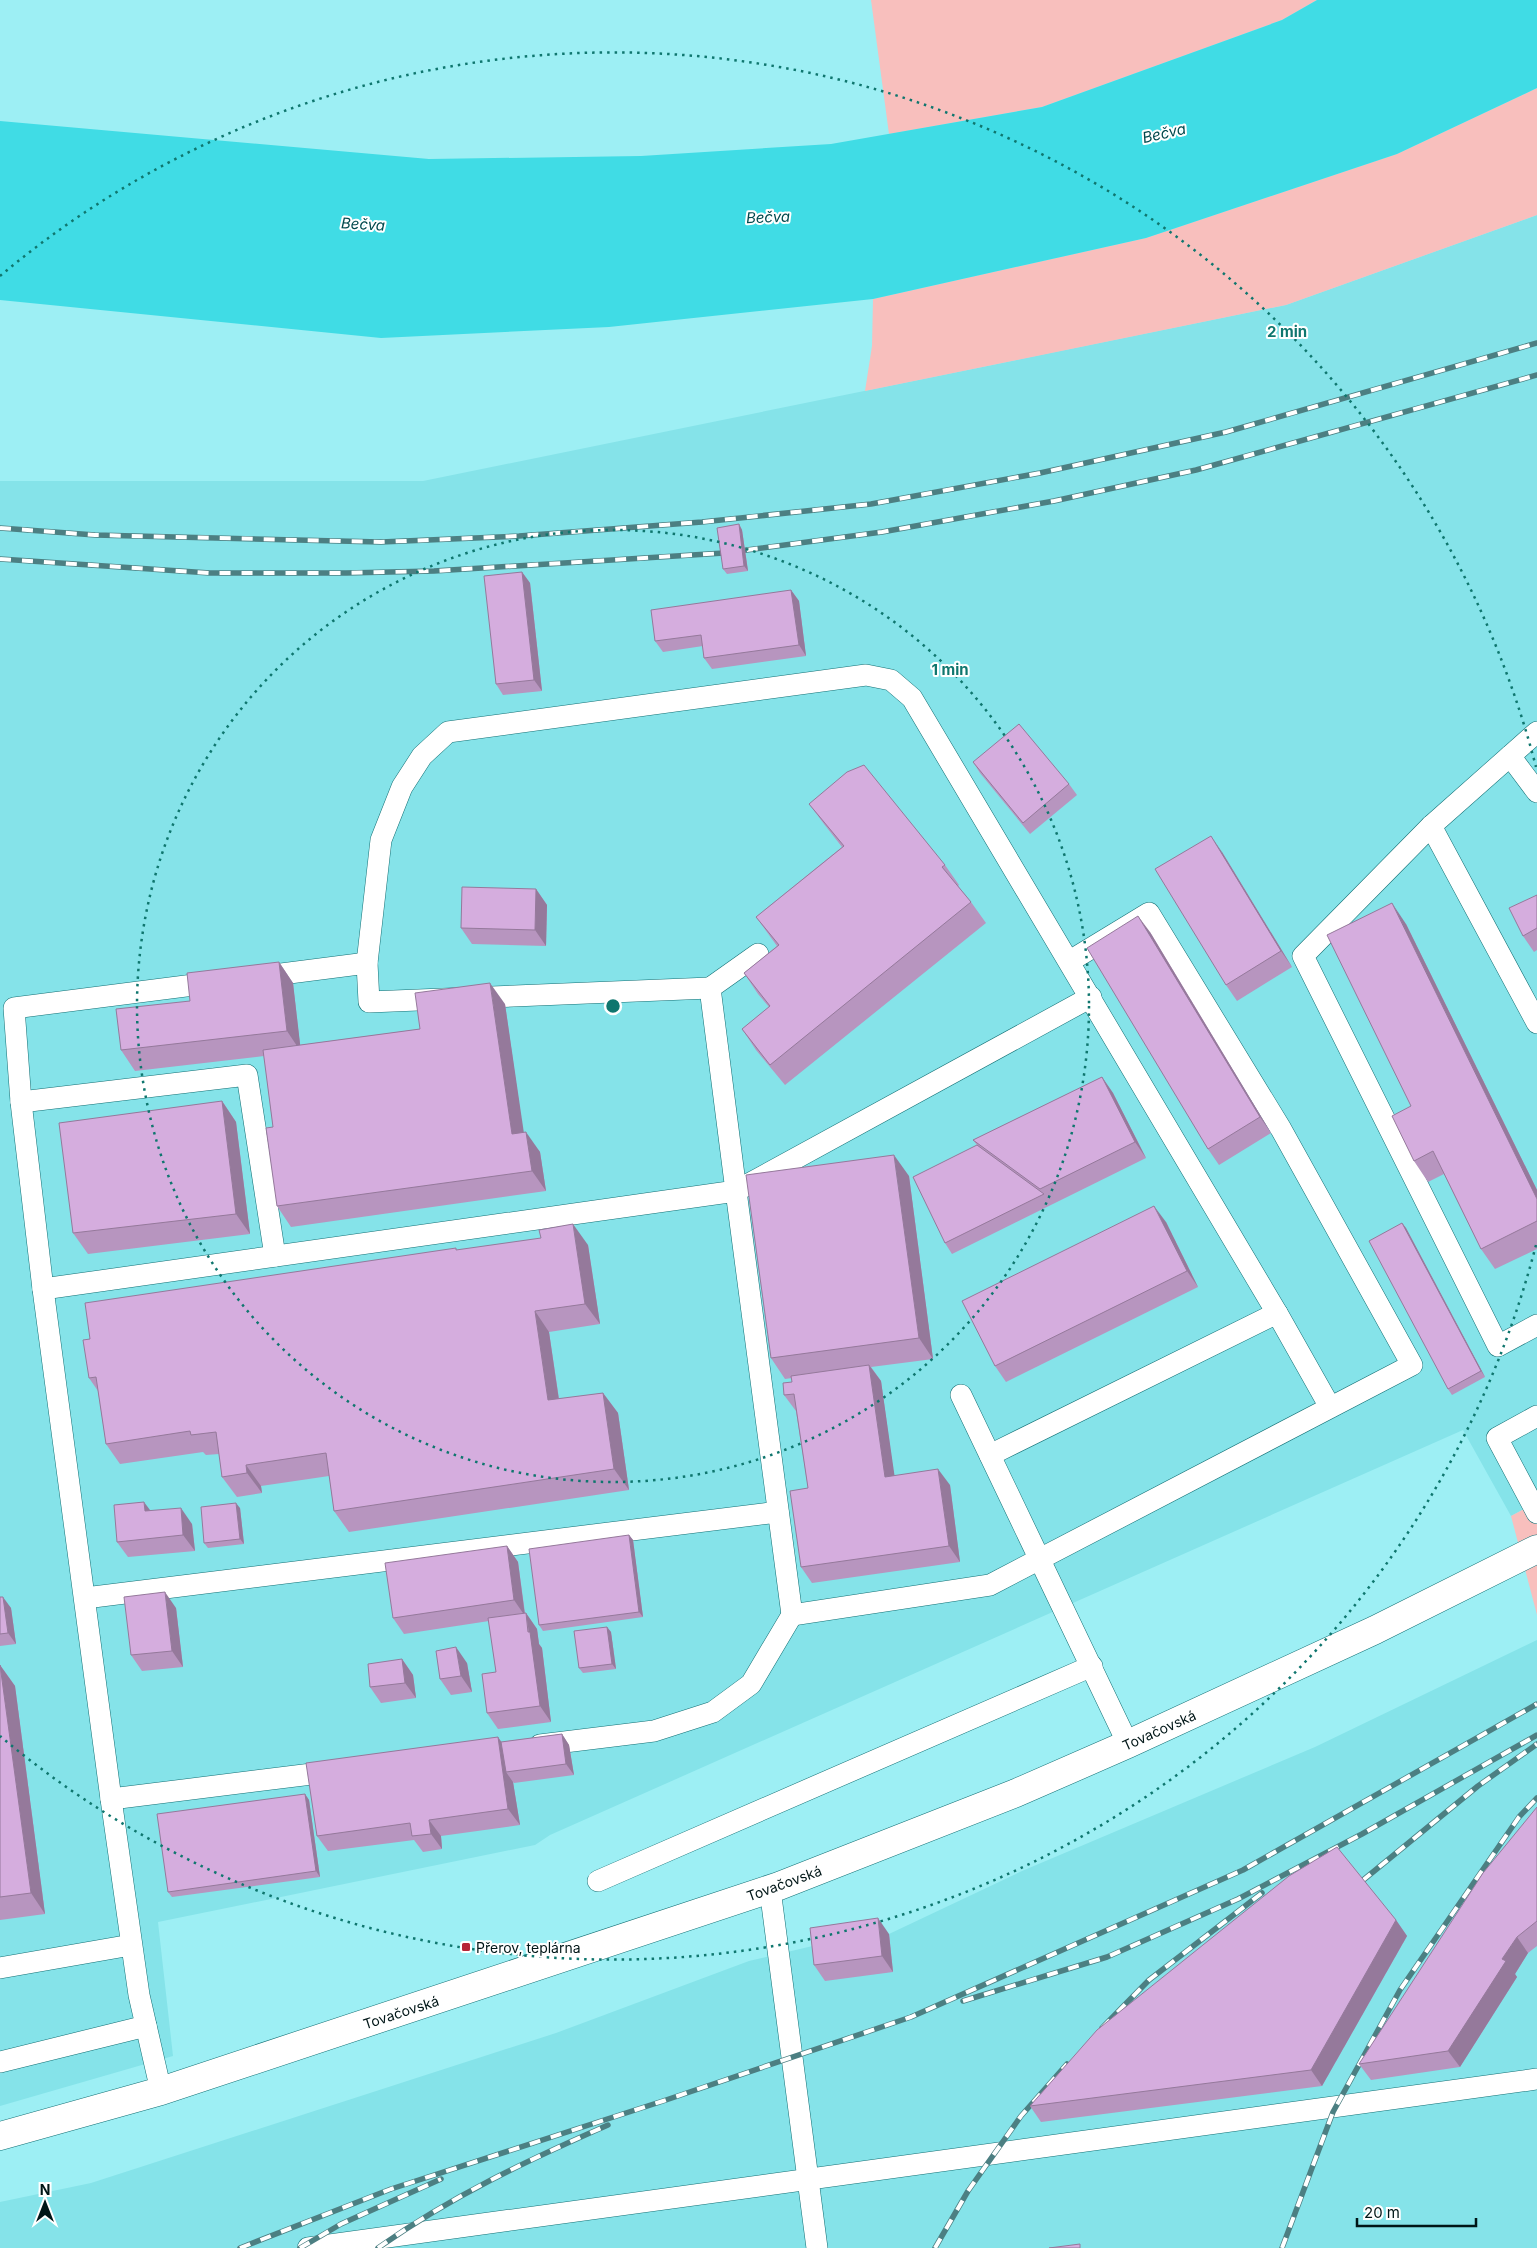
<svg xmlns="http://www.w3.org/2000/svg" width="1537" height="2248" font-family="Inter,sans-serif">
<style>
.built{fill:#85e3e9}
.green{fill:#f8bfbd}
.water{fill:#40dce5}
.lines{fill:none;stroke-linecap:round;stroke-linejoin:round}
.service-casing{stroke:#137075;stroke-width:22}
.secondary-casing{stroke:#137075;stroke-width:29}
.service{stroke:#fff;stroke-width:21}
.secondary{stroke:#fff;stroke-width:28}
.rail-casing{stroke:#4c7f82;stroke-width:5.5}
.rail{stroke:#fff;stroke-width:4;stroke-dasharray:11;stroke-linecap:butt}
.wall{fill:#b795bf}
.shaded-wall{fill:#95799b}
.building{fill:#d5adde;stroke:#95799b}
.ring{fill:none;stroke:#0f766e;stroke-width:2.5;stroke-dasharray:2.5 5}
.poi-dot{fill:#b72537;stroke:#fff;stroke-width:2}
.labels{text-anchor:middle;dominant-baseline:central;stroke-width:4;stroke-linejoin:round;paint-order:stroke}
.street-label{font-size:14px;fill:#001617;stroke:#fff}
.poi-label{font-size:14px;fill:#001617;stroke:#fff;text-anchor:start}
.water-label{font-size:15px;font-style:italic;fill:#01494d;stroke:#fff}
.centre{fill:#0f766e;stroke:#fff;stroke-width:2.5}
.ring-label{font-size:15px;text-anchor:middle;font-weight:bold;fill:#0f766e;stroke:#fff;stroke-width:4;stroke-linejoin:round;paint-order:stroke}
</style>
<rect width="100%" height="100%" fill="#9deff4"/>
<g class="built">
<polygon points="1537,215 1537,1502 1511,1516 1463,1430 550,1835 535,1845 158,1922 173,2056 0,2106 0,481 423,481 1286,305"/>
<polygon points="1537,1640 1537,2248 0,2248 0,2202 91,2183 556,2033 749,1961 821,1944 889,1934 1022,1871 1315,1747"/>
</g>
<g class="green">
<polygon points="871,0 1317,0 1282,20 1042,107 889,134"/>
<polygon points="1537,88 1537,215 1286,305 865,391 872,346 873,299 1146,238 1397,154"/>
<polygon points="1537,1502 1537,1615 1511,1516"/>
</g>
<polygon class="water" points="1317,0 1537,0 1537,88 1397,154 1146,238 873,299 609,327 381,338 0,300 0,121 429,159 641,156 831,144 1042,107 1282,20"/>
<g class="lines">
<g class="service-casing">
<g id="service">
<polyline points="1510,756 1537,792"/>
<polyline points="1431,826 1537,732"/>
<polyline points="1070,961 1149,913 1281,1129 1412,1365 990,1585 792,1615 736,1191 1091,997"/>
<polyline points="258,977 367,963"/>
<polyline points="710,988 369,1002 367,963 381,840 402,787 422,756 448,732 866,675 891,680 912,698 1277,1313"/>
<polyline points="1537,1023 1431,826 1303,956 1498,1346 1537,1325"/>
<polyline points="21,1102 247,1075 275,1256"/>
<polyline points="43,1289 736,1191 710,988 758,954"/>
<polyline points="961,1395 1128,1744"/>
<polyline points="1537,1416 1497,1438 1537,1513"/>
<polyline points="990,1455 1277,1313 1330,1407"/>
<polyline points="85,1598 778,1512"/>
<polyline points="540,1745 654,1731 713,1712 751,1684 792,1615"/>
<polyline points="111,1799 336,1771"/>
<polyline points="598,1881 1092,1666"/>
<polyline points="770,1889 817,2248"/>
<polyline points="0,1968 131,1945"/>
<polyline points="0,2062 146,2026"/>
<polyline points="161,2091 139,1995 111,1799 43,1289 21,1102 14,1008 217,982"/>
<polyline points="308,2248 1537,2079"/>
</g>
</g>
<g class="secondary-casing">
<polyline id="secondary" points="0,2136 161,2091 779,1886 1016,1793 1128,1744 1375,1630 1537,1549"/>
</g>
<use href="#service" class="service"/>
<use href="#secondary" class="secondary"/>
<g class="rail-casing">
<g id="rail">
<polyline points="0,528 95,535 381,542 519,536 702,522 871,504 1040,473 1226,432 1537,343"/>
<polyline points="0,559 210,573 346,573 434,571 724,553 882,532 1054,501 1196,470 1537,375"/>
<polyline points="1362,1881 1478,1786 1537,1744"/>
<polyline points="963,2001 1107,1957 1238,1899 1362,1834 1537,1735"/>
<polyline points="1102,2028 1149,1980 1262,1893"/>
<polyline points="240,2248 391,2189 663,2101 911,2017 1243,1870 1537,1704"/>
<polyline points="300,2248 341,2224 441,2179"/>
<path d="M378,2248C450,2197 528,2160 608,2125"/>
<polyline points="935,2248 968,2191 1021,2116 1067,2064"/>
<polyline points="1282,2248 1333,2112 1400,1990 1519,1817 1537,1798"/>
</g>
</g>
<use href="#rail" class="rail"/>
</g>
<g class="wall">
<polygon points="739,524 742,530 748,571 727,574 723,569"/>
<polygon points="522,572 530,583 542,691 503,695 496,684"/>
<polygon points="791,590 799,601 806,656 712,669 704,658 703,646 663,652 655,641"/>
<polygon points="973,762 1069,784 1077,795 1030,834 980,773"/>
<polygon points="809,804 945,865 959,885 958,886 971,902 986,923 785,1085 756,1050 742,1029 769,1007 758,994 744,973 777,946 756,917 842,847 824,824"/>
<polygon points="1222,852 1292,967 1237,1001 1226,985"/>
<polygon points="536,889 547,905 546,946 472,944 461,928"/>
<polygon points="1537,895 1537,950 1534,952 1523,936"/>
<polygon points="1406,924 1537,1190 1537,1249 1495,1269 1481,1249 1444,1174 1428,1182 1414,1161 1411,1106"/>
<polygon points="1150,932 1271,1133 1219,1165 1208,1149"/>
<polygon points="279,962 293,983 300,1045 420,1029 505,1004 523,1132 540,1152 546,1191 291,1227 277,1206 273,1127 264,1056 135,1071 121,1050 190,1001"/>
<polygon points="1102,1077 1113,1093 1146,1158 952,1254 945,1243 977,1145 973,1140"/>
<polygon points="222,1101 236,1122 250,1234 88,1254 73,1233"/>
<polygon points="909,1176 933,1359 871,1367 881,1381 894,1476 950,1485 960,1562 812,1583 801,1567 808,1488 796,1411 784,1395 792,1382 792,1378 785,1379 771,1358"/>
<polygon points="1166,1222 1198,1287 1006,1382 995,1366"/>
<polygon points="1402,1223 1406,1228 1485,1377 1452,1395 1448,1389"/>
<polygon points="588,1245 600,1324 549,1332 559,1399 603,1393 618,1413 629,1490 349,1532 334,1511 329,1476 261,1486 262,1493 237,1497 222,1477 219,1454 206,1455 203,1452 120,1464 106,1444 98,1391 89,1378 90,1339 457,1250"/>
<polygon points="240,1508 244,1544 208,1548 204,1543"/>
<polygon points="150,1511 192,1524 195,1551 128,1557 117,1542"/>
<polygon points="629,1535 633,1540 643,1617 543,1631 539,1625"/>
<polygon points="507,1546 518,1562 525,1613 526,1613 537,1629 539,1644 542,1648 551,1722 498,1729 487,1713 496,1672 489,1621 404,1634 393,1618"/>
<polygon points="0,1597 11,1608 16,1644 0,1646"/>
<polygon points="176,1608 183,1667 142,1671 131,1655"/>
<polygon points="607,1627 611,1632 616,1669 583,1673 579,1668"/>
<polygon points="402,1659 413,1675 416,1698 381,1703 370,1687"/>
<polygon points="467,1663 472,1692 451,1695 440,1679"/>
<polygon points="0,1665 15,1686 45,1914 0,1920"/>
<polygon points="562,1734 569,1745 574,1775 514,1783 513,1782 520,1825 441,1836 442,1849 423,1852 414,1840 328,1851 317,1836 498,1737 501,1742"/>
<polygon points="305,1794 309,1800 320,1877 172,1897 168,1892"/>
<polygon points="1537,1807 1537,1946 1528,1953 1515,1974 1517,1977 1460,2067 1371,2080 1359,2064"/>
<polygon points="1396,1920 1407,1936 1322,2086 1041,2122 1030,2106"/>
<polygon points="889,1934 893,1972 825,1981 814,1965"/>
</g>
<g class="shaded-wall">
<polygon points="739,524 742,530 748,571 744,566"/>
<polygon points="522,572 530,583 542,691 534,680"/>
<polygon points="791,590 799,601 806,656 799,645"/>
<polygon points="1211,836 1222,852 1292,967 1281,951"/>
<polygon points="536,889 547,905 546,946 535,930"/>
<polygon points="1392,903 1406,924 1537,1190 1537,1199"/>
<polygon points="1138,916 1150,932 1271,1133 1260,1117"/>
<polygon points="279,962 293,983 301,1052 287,1031"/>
<polygon points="490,983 505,1004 527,1154 512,1134"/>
<polygon points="1102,1077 1113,1093 1146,1158 1135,1142"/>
<polygon points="222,1101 236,1122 250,1234 236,1214"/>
<polygon points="526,1132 540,1152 546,1191 532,1171"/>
<polygon points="894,1155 909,1176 933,1359 919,1338"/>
<polygon points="1154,1206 1166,1222 1198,1287 1187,1271"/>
<polygon points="1402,1223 1406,1228 1485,1377 1481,1371"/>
<polygon points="573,1224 588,1245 600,1324 585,1304"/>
<polygon points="535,1311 549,1332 562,1421 548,1400"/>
<polygon points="869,1365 881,1381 897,1493 885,1477"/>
<polygon points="603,1393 618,1413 629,1490 614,1469"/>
<polygon points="246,1465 261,1486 262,1493 247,1473"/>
<polygon points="938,1469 950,1485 960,1562 949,1546"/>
<polygon points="144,1502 156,1518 145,1511"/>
<polygon points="236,1503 240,1508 244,1544 240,1539"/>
<polygon points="181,1508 192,1524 195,1551 183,1535"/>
<polygon points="629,1535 633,1540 643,1617 639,1612"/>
<polygon points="507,1546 518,1562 525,1616 514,1600"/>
<polygon points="165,1592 176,1608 183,1667 172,1651"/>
<polygon points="3,1597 11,1608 16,1644 8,1633"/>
<polygon points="526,1613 537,1629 539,1644 542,1648 551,1722 540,1706"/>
<polygon points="607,1627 611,1632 616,1669 612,1664"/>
<polygon points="456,1647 467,1663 472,1692 461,1676"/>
<polygon points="402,1659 413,1675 416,1698 405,1683"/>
<polygon points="0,1665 15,1686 45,1914 31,1893"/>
<polygon points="562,1734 569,1745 574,1775 566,1764"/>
<polygon points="498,1737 509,1753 506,1772 513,1782 520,1825 508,1809"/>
<polygon points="305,1794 309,1800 320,1877 316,1871"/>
<polygon points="429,1820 441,1836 442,1849 431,1834"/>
<polygon points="878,1918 889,1934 893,1972 882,1956"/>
<polygon points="1396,1920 1407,1936 1322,2086 1311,2070"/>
<polygon points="1517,1937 1528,1953 1515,1974 1517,1977 1460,2067 1448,2051 1502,1959"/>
</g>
<g class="building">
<polygon points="739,524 744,566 723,569 717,528"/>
<polygon points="522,572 534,680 496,684 484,576"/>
<polygon points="791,590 799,645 704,658 701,635 655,641 651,610"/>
<polygon points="1019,724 1069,784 1023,823 973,762"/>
<polygon points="864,765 945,865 942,867 971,902 770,1065 742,1029 770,1006 744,973 779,945 756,917 844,846 809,804 847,772"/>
<polygon points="1211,836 1281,951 1226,985 1155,869"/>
<polygon points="462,887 536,889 535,930 461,928"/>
<polygon points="1537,895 1537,928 1523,936 1509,908"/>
<polygon points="1392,903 1537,1199 1537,1221 1481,1249 1433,1151 1414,1161 1392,1116 1411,1106 1327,935"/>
<polygon points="1138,916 1260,1117 1208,1149 1087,948"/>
<polygon points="279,962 287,1031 121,1050 116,1009 190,1001 187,973"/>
<polygon points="490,983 512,1134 526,1132 532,1171 277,1206 266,1128 273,1127 263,1050 420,1029 415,993"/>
<polygon points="1102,1077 1135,1142 1040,1189 973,1140"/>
<polygon points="222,1101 236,1214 73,1233 59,1123"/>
<polygon points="977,1145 1044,1194 945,1243 913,1177"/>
<polygon points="894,1155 919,1338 771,1358 746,1175"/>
<polygon points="1154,1206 1187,1271 995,1366 962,1301"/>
<polygon points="1402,1223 1481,1371 1448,1389 1369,1241"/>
<polygon points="573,1224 585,1304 535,1311 548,1400 603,1393 614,1469 334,1511 326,1453 246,1465 247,1473 222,1477 216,1432 191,1435 190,1431 106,1444 96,1377 89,1378 83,1340 90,1339 85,1303 456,1248 456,1250 541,1238 539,1230"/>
<polygon points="869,1365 885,1477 938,1469 949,1546 801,1567 790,1491 808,1488 794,1394 784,1395 783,1383 792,1382 791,1376"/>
<polygon points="144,1502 145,1511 181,1508 183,1535 117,1542 114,1505"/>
<polygon points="236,1503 240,1539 204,1543 201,1507"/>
<polygon points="629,1535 639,1612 539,1625 529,1549"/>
<polygon points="507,1546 514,1600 393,1618 385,1563"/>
<polygon points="165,1592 172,1651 131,1655 124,1597"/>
<polygon points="0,1597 3,1597 8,1633 0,1634"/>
<polygon points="526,1613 528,1632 530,1632 540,1706 487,1713 482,1674 496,1672 488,1618"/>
<polygon points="607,1627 612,1664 579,1668 574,1631"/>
<polygon points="456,1647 461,1676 440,1679 436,1651"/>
<polygon points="402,1659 405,1683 370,1687 368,1664"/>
<polygon points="0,1665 31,1893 0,1897"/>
<polygon points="562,1734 566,1764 506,1772 501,1742"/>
<polygon points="498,1737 508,1809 429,1820 431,1834 412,1836 410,1823 317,1836 306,1763"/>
<polygon points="305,1794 316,1871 168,1892 157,1814"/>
<polygon points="1537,1807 1537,1921 1517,1937 1502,1959 1506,1961 1448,2051 1359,2064 1483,1873"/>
<polygon points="1337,1847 1396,1920 1311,2070 1030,2106 1097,2030 1289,1876"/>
<polygon points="878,1918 882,1956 814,1965 810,1928"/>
<polygon points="1080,2244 1080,2248 1049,2248"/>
</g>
<g class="ring">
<circle cx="613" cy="1006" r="476"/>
<path d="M1536 1245A953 953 0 0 1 0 1736M0 276A953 953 0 0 1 1536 767"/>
</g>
<rect class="poi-dot" x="461" y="1942" width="10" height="10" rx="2.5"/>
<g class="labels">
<g class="street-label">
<text transform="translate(1159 1730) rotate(-24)">Tovačovská</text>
<text transform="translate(784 1883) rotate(-20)">Tovačovská</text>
<text transform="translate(401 2012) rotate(-18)">Tovačovská</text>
</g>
<g class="poi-label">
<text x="476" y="1947">Přerov, teplárna</text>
</g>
<g class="water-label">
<text transform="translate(1164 133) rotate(-13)">Bečva</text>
<text transform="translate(768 217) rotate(-2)">Bečva</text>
<text transform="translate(363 224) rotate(3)">Bečva</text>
</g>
</g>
<circle cx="613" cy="1006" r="8" class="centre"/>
<g class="ring-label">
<text x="1287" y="337">2 min</text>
<text x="950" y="675">1 min</text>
</g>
<g transform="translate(45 2203)" stroke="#ffffff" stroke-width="4" paint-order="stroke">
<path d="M0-4L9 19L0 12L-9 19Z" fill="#001617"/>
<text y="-8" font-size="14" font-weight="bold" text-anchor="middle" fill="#001617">N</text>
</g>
<path d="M1357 2218v8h119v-8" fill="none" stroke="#001617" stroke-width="2.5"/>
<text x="1364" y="2218" font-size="15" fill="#001617" stroke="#ffffff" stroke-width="4" paint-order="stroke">20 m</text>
</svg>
